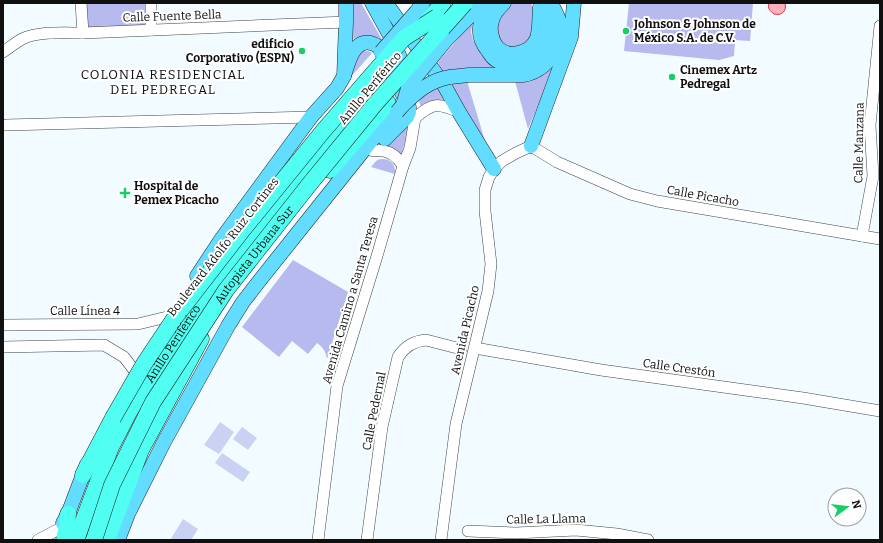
<svg xmlns="http://www.w3.org/2000/svg" width="883" height="543" font-family="Bitter,serif">
<style>
.green{fill:#b7baee}
.pitch{fill:#cad2f4}
.water{fill:#fcb1bd;stroke:#da3148}
.lines{fill:none;stroke-linecap:round;stroke-linejoin:round}
.minor-casing{stroke:#434343;stroke-width:12}
.major-casing{stroke:#212121;stroke-width:15}
.highway-casing{stroke:#212121;stroke-width:17}
.minor{stroke:#fff;stroke-width:11}
.major{stroke:#62dcff;stroke-width:14}
.highway{stroke:#50fff2;stroke-width:16}
.major-bridge-casing{stroke:#212121;stroke-width:15;stroke-linecap:butt}
.highway-bridge-casing{stroke:#212121;stroke-width:17;stroke-linecap:butt}
.major-bridge{stroke:#62dcff;stroke-width:14}
.highway-bridge{stroke:#50fff2;stroke-width:16}
.poi-dot{fill:#19ce65;stroke:#fff;stroke-width:1.5}
.labels{text-anchor:middle;dominant-baseline:central;stroke-width:4;stroke-linejoin:round;paint-order:stroke}
.street-label{font-size:12px;fill:#101010;stroke:#fff}
.poi-label{font-size:12px;font-weight:bold;fill:#101010;stroke:#fff;text-anchor:start}
.neighbourhood-label{font-size:13px;letter-spacing:1px;fill:#101010;stroke:#fff}
</style>
<rect width="100%" height="100%" fill="#f2fbff"/>
<g class="green">
<polygon points="84,3 147,3 148,27 86,31"/>
<path d="M353,3H361L384,43C372,35 367,34 353,39Z"/>
<polygon points="511,3 531,3 535,14 534,37 520,50 500,45 495,27 501,15"/>
<polygon points="629,3 753,3 750,41 735,40 734,56 719,60 624,51"/>
<polygon points="473,21 471,32 473,40 483,57 491,64 505,69 443,72 438,62"/>
<polygon points="363,51 368,51 372,53 350,78 355,58"/>
<polygon points="558,59 528,129 515,81"/>
<polygon points="467,81 488,151 449,83"/>
<path d="M439,86L448,100C438,99 430,100 421,108L418,97Z"/>
<path d="M406,127L409,129L401,155C395,150 392,146 384,146Z"/>
<path d="M380,159C390,158 396,164 395,174L371,167L376,161Z"/>
<path d="M293,260L348,292L327,359C326,352 323,347 317,343L308,354L292,341L279,357L242,327Z"/>
</g>
<g class="pitch">
<polygon points="220,422 234,432 219,454 204,445"/>
<polygon points="242,427 257,438 248,450 233,439"/>
<polygon points="222,453 250,472 243,482 215,463"/>
<polygon points="183,519 198,529 191,540 170,540"/>
</g>
<path class="water" d="M769,3H785C787,11 782,16 774,14C770,11 767,8 769,3Z"/>
<g class="lines">
<g class="minor-casing">
<g id="minor">
<polyline points="81,3 83,33"/>
<polyline points="151,3 151,30"/>
<path d="M3,52C9,48 15,43 22,39C39,31 64,33 83,33L346,22"/>
<polyline points="6,125 311,117"/>
<path d="M373,151C386,149 396,154 403,166"/>
<polyline points="862,236 873,176 870,125 880,26"/>
<polyline points="3,325 138,324 167,317"/>
<polyline points="3,347 104,345 124,357 134,370"/>
<polyline points="475,348 601,370 803,398 880,411"/>
<polyline points="468,531 516,533 576,530 617,534 648,540"/>
<polyline points="38,540 61,528"/>
<path d="M318,540L337,386L377,256L403,166L410,148L415,118C434,102 437,103 459,112"/>
<path d="M367,540L382,427L398,357C405,346 414,341 426,340L461,349"/>
<polyline points="441,540 456,424 488,291 491,264 485,211 485,190 489,177 494,169 502,161 516,153 531,146 557,162 630,194 657,201 880,239"/>
</g>
</g>
<g class="major-casing">
<g id="major">
<polyline points="372,3 394,43 409,80"/>
<polyline points="386,3 444,85 459,112 494,169"/>
<path d="M490,3C480,20 474,34 488,51C490,54 493,59 496,60C503,65 515,65 523,63C538,59 549,46 549,29C549,20 545,11 541,3"/>
<path d="M504,3C499,8 493,14 492,21C489,29 492,42 498,48C509,59 531,53 537,38C540,29 539,17 540,7"/>
<polyline points="416,12 423,3"/>
<polyline points="446,40 483,3"/>
<path d="M344,76C349,59 356,32 379,47L409,107V112L407,117L385,139"/>
<path d="M450,77L469,75H523C530,74 537,71 543,66C555,56 563,36 559,20C557,14 554,9 551,3"/>
<polyline points="531,146 571,37 574,3"/>
<polyline points="197,276 220,241 311,117 337,88 344,76 346,22 346,3"/>
<polyline points="63,523 68,514 87,464"/>
<polyline points="118,540 128,514 164,442 228,326 243,302 260,280 371,141 397,112"/>
</g>
</g>
<g class="highway-casing">
<g id="highway">
<polyline points="425,23 443,3"/>
<polyline points="330,170 388,103"/>
<polyline points="83,475 113,418"/>
<polyline points="64,540 67,527 68,514"/>
<path id="s1" d="M76,540L111,447L129,412L150,379L216,278L242,244L271,210L357,103"/>
<polyline points="107,540 141,450 201,339"/>
</g>
</g>
<use href="#minor" class="minor"/>
<use href="#major" class="major"/>
<use href="#highway" class="highway"/>
<g class="major-bridge-casing">
<g id="major-bridge">
<polyline points="381,52 416,12"/>
<path d="M403,105C417,92 430,80 450,77"/>
<polyline points="397,112 403,105 409,85 446,40"/>
</g>
</g>
<g class="highway-bridge-casing">
<g id="highway-bridge">
<polyline points="113,418 144,364 176,316 241,232 324,130 404,38 437,17"/>
<path id="s2" d="M94,540L112,485L153,402L226,290L308,186L375,104L465,3"/>
</g>
</g>
<use href="#major-bridge" class="major-bridge"/>
<use href="#highway-bridge" class="highway-bridge"/>
</g>
<g class="poi-dot">
<circle cx="626" cy="31" r="4"/>
<circle cx="302" cy="51" r="4"/>
<circle cx="672" cy="77" r="4"/>
<path d="M123 187h4v4h4v4h-4v4h-4v-4h-4v-4h4z"/>
</g>
<g class="labels">
<g class="street-label">
<text transform="translate(172 16) rotate(-2)">Calle Fuente Bella</text>
<text transform="translate(370 88) rotate(-50)">Anillo Periférico</text>
<text transform="translate(859 143) rotate(-89)">Calle Manzana</text>
<text transform="translate(703 196) rotate(10)">Calle Picacho</text>
<text transform="translate(223 247) rotate(-52)">Boulevard Adolfo Ruiz Cortines</text>
<text stroke="none"><textPath href="#s2" startOffset="329">Autopista Urbana Sur</textPath></text>
<text transform="translate(350 300) rotate(-74)">Avenida Camino a Santa Teresa</text>
<text x="85" y="311">Calle Línea 4</text>
<text transform="translate(465 330) rotate(-77)">Avenida Picacho</text>
<text stroke="none"><textPath href="#s1" startOffset="220">Anillo Periférico</textPath></text>
<text transform="translate(679 368) rotate(8)">Calle Crestón</text>
<text transform="translate(374 411) rotate(-79)">Calle Pedernal</text>
<text transform="translate(546 519) rotate(-1)">Calle La Llama</text>
</g>
<g class="poi-label">
<text x="634" y="24">Johnson &amp; Johnson de<tspan x="634" dy="14">México S.A. de C.V.</tspan></text>
<text x="294" y="44" text-anchor="end">edificio<tspan x="294" dy="14">Corporativo (ESPN)</tspan></text>
<text x="680" y="70">Cinemex Artz<tspan x="680" dy="14">Pedregal</tspan></text>
<text x="134" y="186">Hospital de<tspan x="134" dy="14">Pemex Picacho</tspan></text>
</g>
<g class="neighbourhood-label">
<text x="163" y="74">COLONIA RESIDENCIAL<tspan x="163" dy="15">DEL PEDREGAL</tspan></text>
</g>
</g>
<rect width="883" height="543" fill="none" stroke="#101010" stroke-width="8"/>
<g transform="translate(847 507) rotate(75)"><circle r="19" fill="#ffffff" stroke="#9f9f9f"/>
<path d="M0-3L7 15L0 10L-7 15Z" fill="#19ce65"/>
<text y="-6" font-size="11" font-weight="bold" text-anchor="middle" fill="#101010">N</text>
</g>
</svg>
